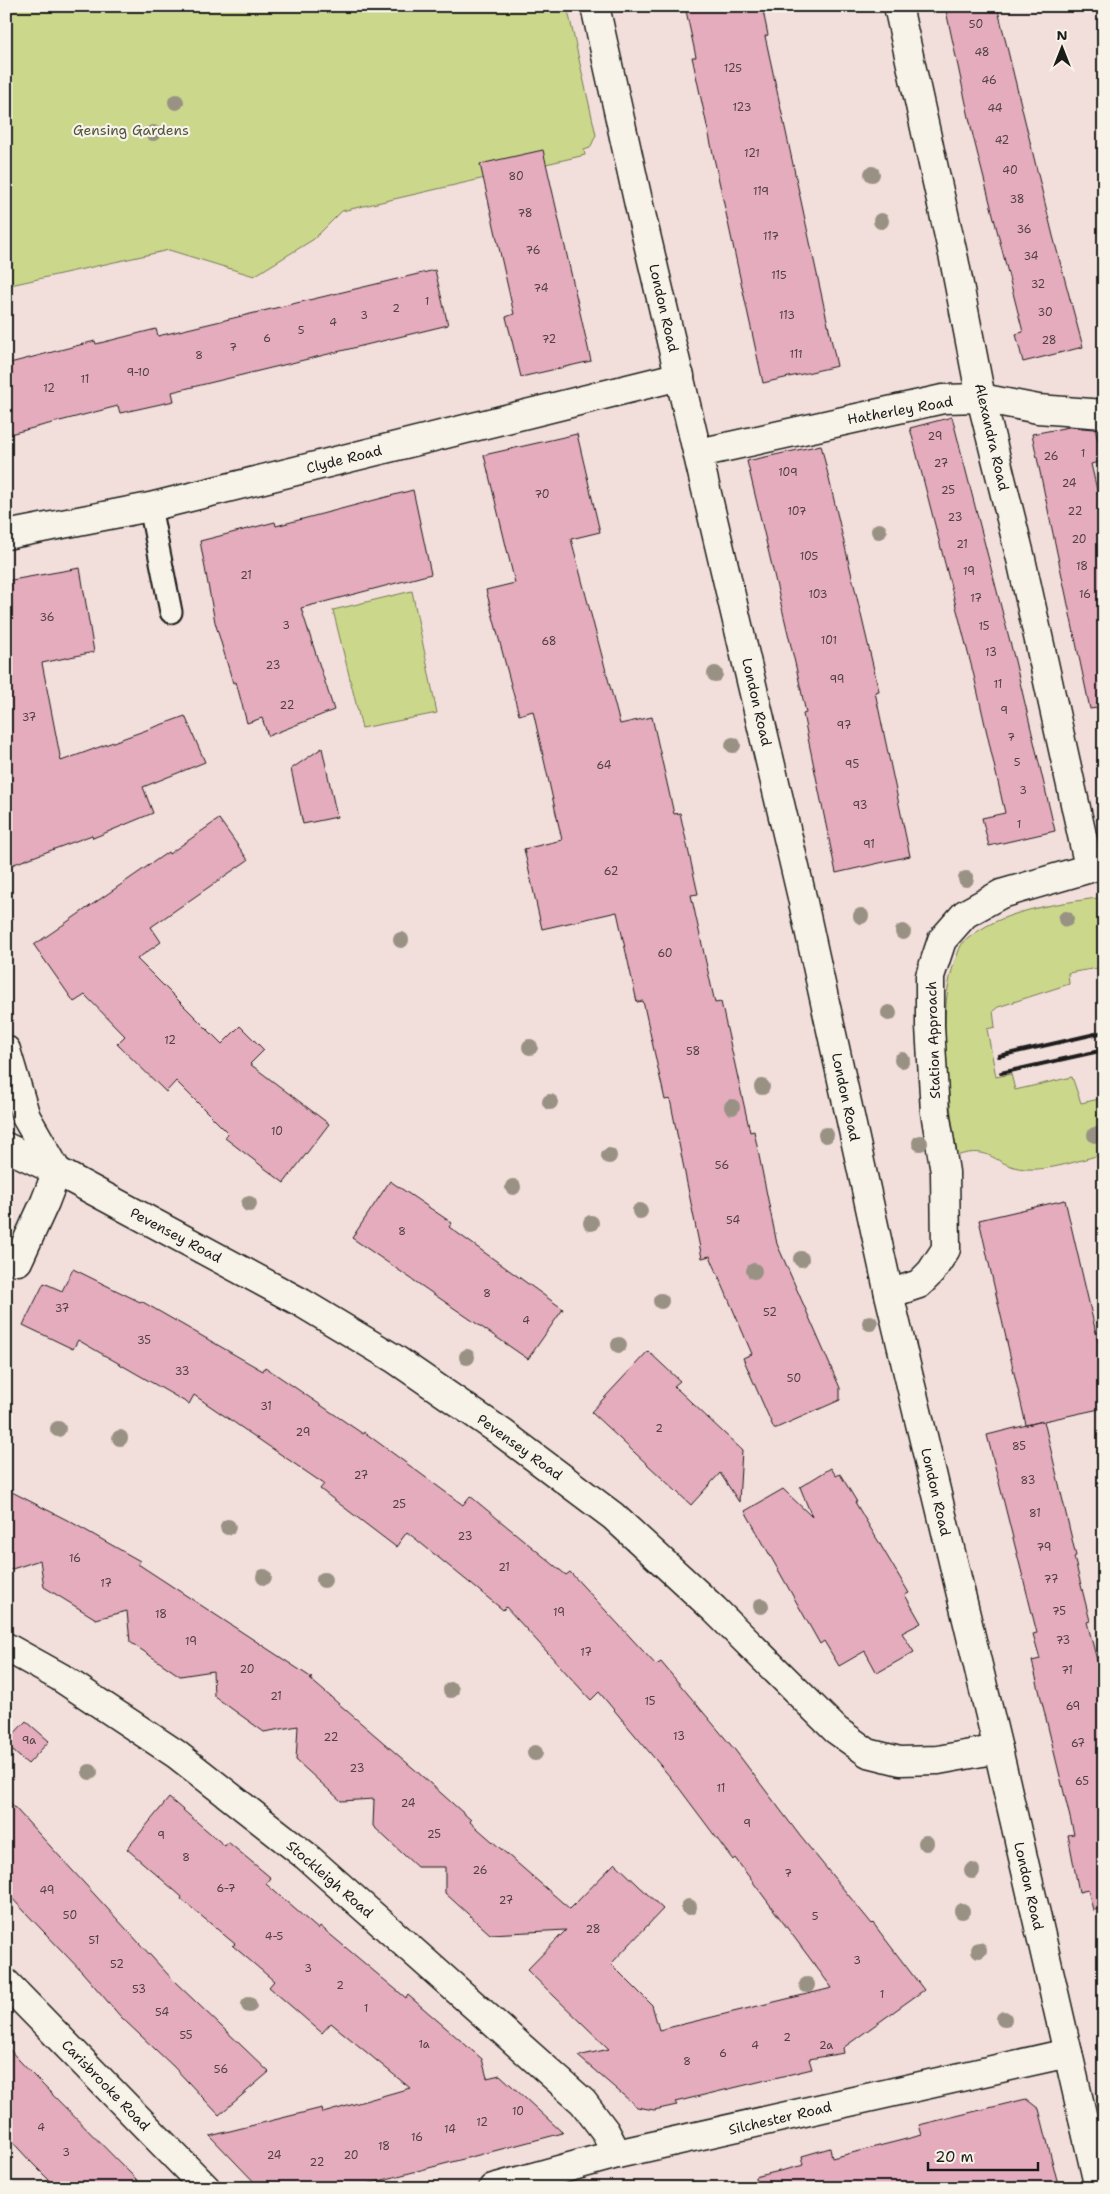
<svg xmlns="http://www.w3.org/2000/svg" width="1110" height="2194" font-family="'Shantell Sans',sans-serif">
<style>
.green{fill:#cbd88b;stroke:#747a54}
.building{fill:#e5acbe;stroke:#1c1c1c}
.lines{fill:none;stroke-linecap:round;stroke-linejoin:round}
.lane-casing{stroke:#1c1c1c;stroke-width:25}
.street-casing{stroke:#1c1c1c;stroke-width:31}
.primary-casing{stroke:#1c1c1c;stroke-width:31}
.lane{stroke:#f7f3e8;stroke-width:21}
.street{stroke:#f7f3e8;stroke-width:28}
.primary{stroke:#f7f3e8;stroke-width:28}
.rail{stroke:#1c1c1c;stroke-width:4}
.tree{fill:#999284}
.labels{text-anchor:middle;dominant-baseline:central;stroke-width:4.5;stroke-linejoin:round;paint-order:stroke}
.number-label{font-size:11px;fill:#4e4044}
.park-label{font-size:14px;fill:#51543d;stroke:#f7f3e8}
.street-label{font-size:14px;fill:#1c1c1c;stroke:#f7f3e8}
</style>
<rect width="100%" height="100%" fill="#f2dedb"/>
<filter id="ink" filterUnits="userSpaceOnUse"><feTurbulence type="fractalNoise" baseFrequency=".02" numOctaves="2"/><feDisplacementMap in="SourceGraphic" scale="10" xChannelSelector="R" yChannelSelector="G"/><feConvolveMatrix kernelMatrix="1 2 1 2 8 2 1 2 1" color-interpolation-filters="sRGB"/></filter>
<g filter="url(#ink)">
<g class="green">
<polygon points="6,6 567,6 596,135 590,148 584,150 585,155 342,211 314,239 254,276 169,250 6,286"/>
<polygon points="412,591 437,713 362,728 333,610"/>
<path d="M1104,897V967L1068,973L1069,984L998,1007L993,1011L995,1027L987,1029L996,1077L1011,1074L1015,1090L1072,1077L1081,1103L1104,1098V1154C1079,1160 1051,1171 1025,1169C993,1166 993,1144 956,1156C950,1099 934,1008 957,956C959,951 960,945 964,942C1000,909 1057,904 1104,897Z"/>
</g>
<g class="building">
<polygon points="685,6 762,6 768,35 765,36 837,366 763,383 692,57 696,57"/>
<polygon points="945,6 997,6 1053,236 1083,347 1023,362 1016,334 1023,332 973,136"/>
<polygon points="543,150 591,361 521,377 506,317 514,314 480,164"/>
<polygon points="435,270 448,325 172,392 174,401 120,413 118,406 6,435 6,364 95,341 96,344 156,329 158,336"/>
<polygon points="952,417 1015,661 1055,831 989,846 982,818 1005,813 974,676 910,428"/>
<polygon points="1069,427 1095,429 1103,461 1091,464 1104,520 1104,707 1090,709 1032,434"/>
<polygon points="577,434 600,532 571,539 620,724 652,717 674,814 680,813 698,894 691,895 715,1003 721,1002 750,1132 754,1131 777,1244 840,1388 840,1400 774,1429 743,1358 752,1354 710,1256 702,1258 670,1099 665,1100 643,1001 637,1002 617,912 542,929 524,849 562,840 533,711 519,715 486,590 515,583 484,455"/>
<polygon points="821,445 879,691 875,692 910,856 836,873 803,714 806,713 796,667 747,461"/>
<polygon points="413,490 431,574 301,608 334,710 268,736 262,718 247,723 236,682 233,683 215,622 200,541 275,522 276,526"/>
<polygon points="80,568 94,652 42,663 61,761 185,716 205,762 143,787 153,813 93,838 92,835 6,867 6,581"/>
<polygon points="322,748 337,817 303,824 291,769"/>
<polygon points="219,819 248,860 151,927 161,942 137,959 222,1044 240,1026 264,1050 250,1064 329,1124 284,1183 225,1138 228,1133 176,1081 166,1092 117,1044 125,1036 85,995 74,1002 34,945 168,852 169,854"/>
<polygon points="390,1181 452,1223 449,1227 563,1309 528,1359 352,1238"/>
<polygon points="1065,1200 1104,1367 1104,1408 1044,1421 1076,1556 1074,1557 1090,1621 1087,1622 1104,1687 1104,1909 1093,1910 1088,1890 1079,1892 1068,1835 1074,1834 1032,1661 1040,1659 1033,1634 1037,1633 987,1435 1043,1421 1026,1425 979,1220"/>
<polygon points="73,1269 140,1302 141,1301 263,1371 265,1367 363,1434 364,1432 463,1505 470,1496 566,1575 570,1572 656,1665 661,1662 735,1750 800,1836 872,1924 873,1923 924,1990 843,2048 844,2053 809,2059 812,2069 675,2102 677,2105 654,2110 637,2107 578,2056 609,2049 527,1970 566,1930 490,1934 445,1893 445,1867 417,1867 373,1826 374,1799 341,1801 296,1760 298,1726 264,1732 214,1696 213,1671 180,1676 130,1642 127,1611 96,1619 44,1587 40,1560 6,1571 6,1489 71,1522 140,1561 138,1564 312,1678 310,1679 413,1768 471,1820 470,1822 570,1909 615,1863 663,1909 611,1964 652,2005 659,2030 832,1988 735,1858 733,1860 676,1784 599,1692 591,1700 506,1607 503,1610 407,1532 396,1547 320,1489 324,1484 194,1395 189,1404 78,1340 73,1349 23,1325 44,1283 62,1291"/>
<polygon points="648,1351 680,1381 674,1386 742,1450 739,1502 720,1473 691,1505 591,1412"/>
<polygon points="831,1468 836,1476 840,1474 857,1502 855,1502 909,1593 905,1595 921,1623 902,1633 914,1652 877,1673 865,1651 839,1666 824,1641 820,1644 745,1511 783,1489 812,1517 800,1487"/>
<polygon points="26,1721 49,1741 28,1764 6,1745 6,1742"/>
<polygon points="6,1798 173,1980 269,2072 219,2115 173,2066 121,2017 83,1973 6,1892"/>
<polygon points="169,1798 225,1846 228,1842 271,1878 266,1884 318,1929 320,1926 406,1998 408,1995 482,2059 487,2078 500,2075 563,2133 352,2188 260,2188 210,2136 322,2108 323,2113 410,2088 331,2023 322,2033 269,1987 274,1981 233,1946 235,1944 181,1899 182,1897 127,1849"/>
<polygon points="6,2046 31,2073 145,2188 57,2188 31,2162 6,2135"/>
<polygon points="1026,2099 1039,2109 1059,2188 756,2188 755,2177 804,2165 802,2156 830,2148 832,2158 922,2135 919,2125"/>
</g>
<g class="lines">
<g class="lane-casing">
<polyline id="lane" points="150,507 171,612"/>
</g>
<g class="street-casing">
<g id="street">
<polyline points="898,6 954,259 981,398 1021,559 1089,867"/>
<polyline points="699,453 943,399 981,398 1038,409 1104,414"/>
<polyline points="6,535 150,507 680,376"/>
<polyline points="6,1050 26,1117 57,1171 45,1202 18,1261"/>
<polyline points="6,1147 57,1171 302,1303 395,1359 501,1432 613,1516 714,1609 836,1730 868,1753 900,1761 938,1760 998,1749"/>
<polyline points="889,1294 919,1284 931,1272 946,1249 945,1172 935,1112 930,1026 930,976 942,940 965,914 1001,894 1104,864"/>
<polyline points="6,1647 60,1677 176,1754 306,1856 583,2102 605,2131 617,2154"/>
<polyline points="6,1983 206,2188"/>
<polyline points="493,2188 617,2154 1068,2053"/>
</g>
</g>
<g class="primary-casing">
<polyline id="primary" points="595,6 639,205 801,893 889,1294 998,1749 1099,2188"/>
</g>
<use href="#lane" class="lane"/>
<use href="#street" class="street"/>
<use href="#primary" class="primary"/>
<g class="rail">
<polyline points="999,1056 1104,1032"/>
<polyline points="1001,1073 1104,1050"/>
</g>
</g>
<g class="tree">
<circle cx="176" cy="102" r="8"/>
<circle cx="153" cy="133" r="8"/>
<circle cx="872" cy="174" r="8"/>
<circle cx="881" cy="221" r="8"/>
<circle cx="879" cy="531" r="8"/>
<circle cx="715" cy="674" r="8"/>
<circle cx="733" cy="745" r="8"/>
<circle cx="966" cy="879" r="8"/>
<circle cx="861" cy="916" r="8"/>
<circle cx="1066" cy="919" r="8"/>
<circle cx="903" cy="932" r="8"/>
<circle cx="401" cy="940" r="8"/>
<circle cx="889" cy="1013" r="8"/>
<circle cx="530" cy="1047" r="8"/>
<circle cx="902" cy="1060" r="8"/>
<circle cx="762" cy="1087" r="8"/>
<circle cx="550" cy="1102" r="8"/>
<circle cx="732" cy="1107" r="8"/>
<circle cx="826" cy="1135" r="8"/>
<circle cx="1095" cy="1135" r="8"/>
<circle cx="920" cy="1143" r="8"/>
<circle cx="609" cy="1156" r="8"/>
<circle cx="513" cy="1187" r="8"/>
<circle cx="249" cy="1204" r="8"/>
<circle cx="640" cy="1211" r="8"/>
<circle cx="591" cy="1223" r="8"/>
<circle cx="801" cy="1259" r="8"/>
<circle cx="754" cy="1271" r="8"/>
<circle cx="661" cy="1301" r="8"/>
<circle cx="870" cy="1323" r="8"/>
<circle cx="619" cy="1345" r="8"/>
<circle cx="467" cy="1357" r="8"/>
<circle cx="58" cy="1429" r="8"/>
<circle cx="120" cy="1438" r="8"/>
<circle cx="228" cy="1527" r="8"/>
<circle cx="264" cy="1577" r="8"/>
<circle cx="324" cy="1580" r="8"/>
<circle cx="761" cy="1606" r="8"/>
<circle cx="451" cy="1690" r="8"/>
<circle cx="535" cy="1753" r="8"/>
<circle cx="90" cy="1772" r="8"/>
<circle cx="926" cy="1843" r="8"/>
<circle cx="972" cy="1871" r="8"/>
<circle cx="689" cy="1907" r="8"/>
<circle cx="962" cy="1911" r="8"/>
<circle cx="979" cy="1950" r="8"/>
<circle cx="807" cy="1985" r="8"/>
<circle cx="249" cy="2005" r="8"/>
<circle cx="1004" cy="2019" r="8"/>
</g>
</g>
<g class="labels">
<g class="number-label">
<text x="976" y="24">50</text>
<text x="982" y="52">48</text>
<text x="733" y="68">125</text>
<text x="989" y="80">46</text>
<text x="742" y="107">123</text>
<text x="995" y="108">44</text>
<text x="1002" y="140">42</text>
<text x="752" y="153">121</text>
<text x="1010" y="170">40</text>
<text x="516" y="176">80</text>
<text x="761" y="191">119</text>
<text x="1017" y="199">38</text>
<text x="525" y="213">78</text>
<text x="1024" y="229">36</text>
<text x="771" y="236">117</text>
<text x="533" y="250">76</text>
<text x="1031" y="256">34</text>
<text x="779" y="275">115</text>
<text x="1038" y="284">32</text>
<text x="541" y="288">74</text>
<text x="427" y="301">1</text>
<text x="396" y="308">2</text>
<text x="1045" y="312">30</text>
<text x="364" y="315">3</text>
<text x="787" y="315">113</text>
<text x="333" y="322">4</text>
<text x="301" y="330">5</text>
<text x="267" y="338">6</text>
<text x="549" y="339">72</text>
<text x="1049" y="340">28</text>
<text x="233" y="347">7</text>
<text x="796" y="354">111</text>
<text x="199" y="355">8</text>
<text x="138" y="372">9-10</text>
<text x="85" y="379">11</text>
<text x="49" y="388">12</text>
<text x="935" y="436">29</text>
<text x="1083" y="453">1</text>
<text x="1051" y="456">26</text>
<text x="941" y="463">27</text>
<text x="788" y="472">109</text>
<text x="1069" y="483">24</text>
<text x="948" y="490">25</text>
<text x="542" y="494">70</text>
<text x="797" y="511">107</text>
<text x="1075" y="511">22</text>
<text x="955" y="517">23</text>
<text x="1079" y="539">20</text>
<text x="962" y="544">21</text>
<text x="809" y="556">105</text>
<text x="1082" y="566">18</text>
<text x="969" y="571">19</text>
<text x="246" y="575">21</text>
<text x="818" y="594">103</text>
<text x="1085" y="594">16</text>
<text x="976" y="598">17</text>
<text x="47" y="617">36</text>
<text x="286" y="625">3</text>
<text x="984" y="626">15</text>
<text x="829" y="640">101</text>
<text x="549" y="641">68</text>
<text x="991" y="652">13</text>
<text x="273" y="665">23</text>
<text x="837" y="679">99</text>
<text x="998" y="684">11</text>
<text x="287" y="705">22</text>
<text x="1004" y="710">9</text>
<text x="29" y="717">37</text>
<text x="844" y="725">97</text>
<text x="1011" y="737">7</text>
<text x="1017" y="762">5</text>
<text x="852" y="764">95</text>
<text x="604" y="765">64</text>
<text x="1023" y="790">3</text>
<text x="860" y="805">93</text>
<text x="1019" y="824">1</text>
<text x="869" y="844">91</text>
<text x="611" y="871">62</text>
<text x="665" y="953">60</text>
<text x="170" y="1040">12</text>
<text x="693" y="1051">58</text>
<text x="277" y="1131">10</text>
<text x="722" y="1165">56</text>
<text x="733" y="1220">54</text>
<text x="402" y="1231">8</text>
<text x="487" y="1293">8</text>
<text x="62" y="1308">37</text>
<text x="770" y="1312">52</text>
<text x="526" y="1320">4</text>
<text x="144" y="1340">35</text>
<text x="182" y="1371">33</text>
<text x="794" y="1378">50</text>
<text x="266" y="1406">31</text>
<text x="659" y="1428">2</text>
<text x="303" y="1432">29</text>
<text x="1019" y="1446">85</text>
<text x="361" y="1475">27</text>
<text x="1028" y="1480">83</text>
<text x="399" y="1504">25</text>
<text x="1035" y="1513">81</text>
<text x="465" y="1536">23</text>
<text x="1044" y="1547">79</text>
<text x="75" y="1558">16</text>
<text x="504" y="1567">21</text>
<text x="1051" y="1579">77</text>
<text x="106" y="1583">17</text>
<text x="1059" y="1611">75</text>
<text x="559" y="1612">19</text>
<text x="161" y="1614">18</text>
<text x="1063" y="1640">73</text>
<text x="191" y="1641">19</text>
<text x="586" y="1652">17</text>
<text x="247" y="1669">20</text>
<text x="1067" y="1670">71</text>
<text x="276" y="1696">21</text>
<text x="650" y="1701">15</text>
<text x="1073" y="1706">69</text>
<text x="679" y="1736">13</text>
<text x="331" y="1737">22</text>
<text x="29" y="1740">9a</text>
<text x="1078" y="1743">67</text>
<text x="357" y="1768">23</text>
<text x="1082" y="1781">65</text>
<text x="721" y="1788">11</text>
<text x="408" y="1803">24</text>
<text x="747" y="1823">9</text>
<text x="434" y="1834">25</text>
<text x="161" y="1835">9</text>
<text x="186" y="1857">8</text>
<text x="480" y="1870">26</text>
<text x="788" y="1873">7</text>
<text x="226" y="1888">6-7</text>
<text x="47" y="1890">49</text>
<text x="506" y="1900">27</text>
<text x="70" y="1915">50</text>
<text x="815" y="1916">5</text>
<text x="593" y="1929">28</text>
<text x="274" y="1936">4-5</text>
<text x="94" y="1940">51</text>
<text x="857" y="1960">3</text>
<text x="117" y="1964">52</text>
<text x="308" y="1968">3</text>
<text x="340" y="1985">2</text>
<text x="139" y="1989">53</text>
<text x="882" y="1994">1</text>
<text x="366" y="2008">1</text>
<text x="162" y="2012">54</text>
<text x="186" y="2035">55</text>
<text x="787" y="2037">2</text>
<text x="424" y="2044">1a</text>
<text x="755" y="2045">4</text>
<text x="826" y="2045">2a</text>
<text x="723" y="2053">6</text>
<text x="687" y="2061">8</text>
<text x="221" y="2069">56</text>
<text x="518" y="2111">10</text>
<text x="482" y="2122">12</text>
<text x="41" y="2127">4</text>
<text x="450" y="2129">14</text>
<text x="417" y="2137">16</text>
<text x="384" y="2146">18</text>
<text x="66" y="2152">3</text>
<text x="274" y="2155">24</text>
<text x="351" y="2155">20</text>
<text x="317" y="2162">22</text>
</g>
<g class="park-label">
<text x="131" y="130">Gensing Gardens</text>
</g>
<g class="street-label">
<text transform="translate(664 308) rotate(77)">London Road</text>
<text transform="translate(900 410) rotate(-10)">Hatherley Road</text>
<text transform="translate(992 437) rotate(77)">Alexandra Road</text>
<text transform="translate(344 459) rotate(-14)">Clyde Road</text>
<text transform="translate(757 702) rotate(77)">London Road</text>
<text transform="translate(933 1040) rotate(-92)">Station Approach</text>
<text transform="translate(846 1097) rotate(78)">London Road</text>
<text transform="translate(176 1235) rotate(28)">Pevensey Road</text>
<text transform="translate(520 1447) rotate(36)">Pevensey Road</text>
<text transform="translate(936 1492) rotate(77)">London Road</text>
<text transform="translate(330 1879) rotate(41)">Stockleigh Road</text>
<text transform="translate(1029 1886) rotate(77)">London Road</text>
<text transform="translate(106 2085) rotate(46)">Carisbrooke Road</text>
<text transform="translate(780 2118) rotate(-13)">Silchester Road</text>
</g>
</g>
<rect width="1110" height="2194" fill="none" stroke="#f7f3e8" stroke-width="25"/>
<rect x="12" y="12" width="1085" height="2169" fill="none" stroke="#1c1c1c" stroke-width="2" filter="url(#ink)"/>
<g transform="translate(1062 48)" stroke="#f7f3e8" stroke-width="4" paint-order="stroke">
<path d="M0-4L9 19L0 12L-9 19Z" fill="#1c1c1c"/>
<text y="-8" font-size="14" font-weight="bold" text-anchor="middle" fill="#1c1c1c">N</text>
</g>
<path d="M928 2162v8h110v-8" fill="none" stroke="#1c1c1c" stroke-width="2.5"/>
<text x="935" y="2162" font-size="15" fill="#1c1c1c" stroke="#f7f3e8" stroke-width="4" paint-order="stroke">20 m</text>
</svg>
